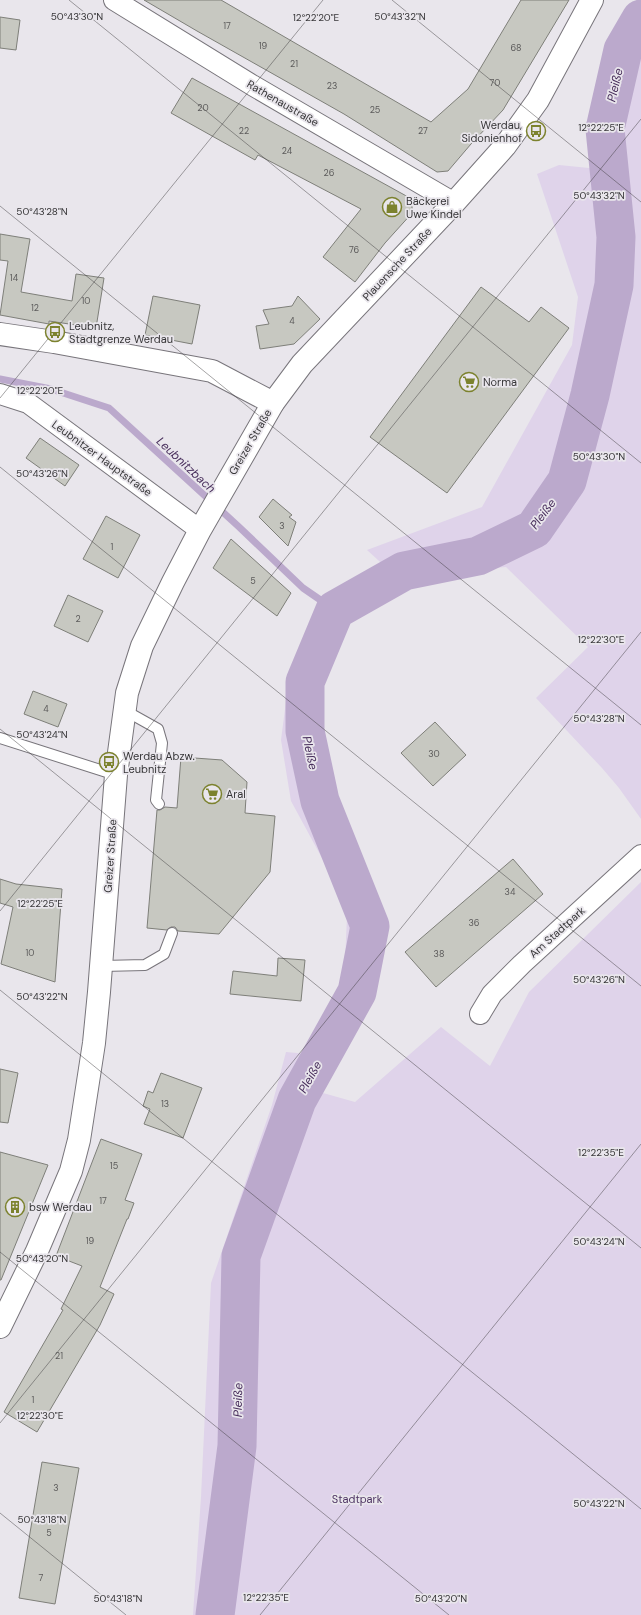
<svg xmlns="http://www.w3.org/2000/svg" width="641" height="1615" font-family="'DM Sans',sans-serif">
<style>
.green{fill:#dfd3ea}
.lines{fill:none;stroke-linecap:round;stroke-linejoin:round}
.stream{stroke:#bba9cc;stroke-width:7}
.river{stroke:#bba9cc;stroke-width:39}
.building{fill:#c7c8c1;stroke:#7e7f79}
.service-casing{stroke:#78757b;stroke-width:12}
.minor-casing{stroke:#78757b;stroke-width:22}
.tertiary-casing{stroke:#78757b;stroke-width:24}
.service{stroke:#fff;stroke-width:10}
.minor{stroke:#fff;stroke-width:20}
.tertiary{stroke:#fff;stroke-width:22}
.ticks{fill:none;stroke:#373638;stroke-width:1;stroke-opacity:0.45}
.labels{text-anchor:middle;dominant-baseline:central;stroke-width:3.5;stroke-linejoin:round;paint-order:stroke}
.number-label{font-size:9px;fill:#5b5a5a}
.street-label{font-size:11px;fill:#373638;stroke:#e9e6ec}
.poi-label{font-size:11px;fill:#373638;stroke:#e9e6ec;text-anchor:start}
.park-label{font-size:11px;fill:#4d3362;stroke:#e9e6ec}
.water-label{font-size:12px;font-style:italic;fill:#472d5b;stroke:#e9e6ec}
.ticks-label{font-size:10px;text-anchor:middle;fill:#373638;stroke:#e9e6ec;stroke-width:3.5;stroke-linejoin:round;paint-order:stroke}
</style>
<rect width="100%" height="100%" fill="#e9e6ec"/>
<polygon class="green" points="641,19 641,819 619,788 602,768 536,698 588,647 506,567 430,574 387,591 342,626 320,675 314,714 326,776 356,853 381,905 376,959 358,1018 327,1069 323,1093 355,1102 441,1027 490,1066 529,992 641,882 641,1615 193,1615 201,1497 211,1283 272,1105 286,1052 308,1054 335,1005 345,962 347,917 323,860 291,801 281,740 289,678 306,636 321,607 389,570 367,550 482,507 572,345 578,297 537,174 559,165 609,170 605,129 623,50"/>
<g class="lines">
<polyline class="stream" points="0,379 51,389 109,408 238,526 303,588 335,610"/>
<polyline class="river" points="215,1615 237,1446 241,1256 297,1100 357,992 370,926 320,801 305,731 305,682 335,610 404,571 478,556 534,529 567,481 590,395 614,285 616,237 605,129 623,50 641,19"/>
</g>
<g class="building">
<polygon points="144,0 221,0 431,122 468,89 521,0 569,0 503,110 471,144 448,171 437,172 344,114 197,31"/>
<polygon points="0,17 20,20 16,50 0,48"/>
<polygon points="192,78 410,198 413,212 385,243 355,282 323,257 361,209 258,155 255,160 171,113"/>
<polygon points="0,234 30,239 21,292 72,301 76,274 104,278 96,328 49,321 49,324 0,315 8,261 0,260"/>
<polygon points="481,287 529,322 541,307 569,328 447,493 370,437"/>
<polygon points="153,296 200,305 192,344 145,335"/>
<polygon points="298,296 320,319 294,344 260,349 256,326 269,324 263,310 292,306"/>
<polygon points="40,438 79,465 65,486 26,458"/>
<polygon points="273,499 292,515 289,517 296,522 288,546 259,517"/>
<polygon points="106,516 140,535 118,578 83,559"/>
<polygon points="231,539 291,593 277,616 213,568"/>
<polygon points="68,595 103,611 88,642 54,626"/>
<polygon points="33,691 67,704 58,727 24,714"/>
<polygon points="435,722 466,755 433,786 401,753"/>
<polygon points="181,757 222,760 247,782 245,813 275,816 270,872 219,934 178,931 175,927 171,927 167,930 147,928 157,810 160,810 165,807 177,808"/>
<polygon points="513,859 543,894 436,987 405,952"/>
<polygon points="0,879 16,884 62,889 55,982 1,964 13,907 0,903"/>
<polygon points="278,958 305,960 301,1001 230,994 233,971 277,976"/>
<polygon points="0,1069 18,1073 8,1123 0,1122"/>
<polygon points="161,1073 202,1088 183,1138 144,1124 150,1109 143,1106 148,1091 153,1093"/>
<polygon points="101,1139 142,1154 125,1200 134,1203 128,1219 127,1219 100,1287 114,1294 100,1325 37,1432 4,1412 63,1310 61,1309 82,1266 56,1256"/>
<polygon points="0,1152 48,1165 1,1280 0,1280"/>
<polygon points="42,1462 79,1468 55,1604 19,1598"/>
</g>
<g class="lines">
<g class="service-casing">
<g id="service">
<polyline points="124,710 158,729 162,743 156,800 159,804"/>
<polyline points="0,738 116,775"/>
<polyline points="102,966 145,965 164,954 172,933"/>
</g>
</g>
<g class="minor-casing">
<g id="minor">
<polyline points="114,0 252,85 454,203"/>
<polyline points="0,394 28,403 200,530"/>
<polyline points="480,1014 492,994 522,964 641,855"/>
</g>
</g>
<g class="tertiary-casing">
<g id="tertiary">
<polyline points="0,334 54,342 212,371 273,403"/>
<polyline points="0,1327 37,1251 71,1171 79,1140 94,1043 99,992 116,775 127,693 142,646 173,582 200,530 273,403 302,364 454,203 505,146 538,100 592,0"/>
</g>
</g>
<use href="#service" class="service"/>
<use href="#minor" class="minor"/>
<use href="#tertiary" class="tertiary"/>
</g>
<path class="ticks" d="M69,0L641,463M392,0L641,202M0,206L641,725M0,398L323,0M0,467L641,986M0,729L641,1248M0,911L641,119M0,990L641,1509M0,1252L449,1615M0,1423L641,632M0,1513L126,1615M260,1615L641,1144"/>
<defs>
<g id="bus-ring" transform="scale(1)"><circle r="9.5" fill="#e9e6ec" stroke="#7c822e" stroke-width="1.5"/><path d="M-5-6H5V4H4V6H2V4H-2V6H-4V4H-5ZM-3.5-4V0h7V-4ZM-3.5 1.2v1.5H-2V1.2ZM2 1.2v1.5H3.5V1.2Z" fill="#7c822e"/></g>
<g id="shop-ring" transform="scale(1)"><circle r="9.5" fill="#e9e6ec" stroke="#7c822e" stroke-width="1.5"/><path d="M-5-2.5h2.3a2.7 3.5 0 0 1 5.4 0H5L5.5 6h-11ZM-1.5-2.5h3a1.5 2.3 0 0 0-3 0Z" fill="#7c822e"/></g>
<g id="supermarket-ring" transform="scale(1)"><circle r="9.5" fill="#e9e6ec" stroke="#7c822e" stroke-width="1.5"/><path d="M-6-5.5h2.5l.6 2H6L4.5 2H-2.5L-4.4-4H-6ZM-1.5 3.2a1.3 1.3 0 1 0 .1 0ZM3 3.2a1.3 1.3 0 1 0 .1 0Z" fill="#7c822e"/></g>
<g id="building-ring" transform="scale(1)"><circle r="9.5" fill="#e9e6ec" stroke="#7c822e" stroke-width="1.5"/><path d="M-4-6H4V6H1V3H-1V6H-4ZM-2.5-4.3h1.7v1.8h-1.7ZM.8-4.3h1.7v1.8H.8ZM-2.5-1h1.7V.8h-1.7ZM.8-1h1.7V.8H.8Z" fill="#7c822e"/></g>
</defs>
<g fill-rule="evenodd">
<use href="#bus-ring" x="536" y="131"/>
<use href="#shop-ring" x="392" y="207"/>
<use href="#bus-ring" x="55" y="332"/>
<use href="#supermarket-ring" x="469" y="382"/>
<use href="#bus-ring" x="109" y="762"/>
<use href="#supermarket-ring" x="212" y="794"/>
<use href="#building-ring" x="15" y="1207"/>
</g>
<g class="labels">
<g class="number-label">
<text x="227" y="26">17</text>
<text x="263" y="46">19</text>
<text x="516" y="48">68</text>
<text x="294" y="64">21</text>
<text x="495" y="83">70</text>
<text x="332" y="86">23</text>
<text x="203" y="108">20</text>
<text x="375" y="110">25</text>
<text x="244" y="131">22</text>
<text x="423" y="131">27</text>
<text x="287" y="151">24</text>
<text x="329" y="173">26</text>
<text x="354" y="250">76</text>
<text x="14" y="278">14</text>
<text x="86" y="301">10</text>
<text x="35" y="308">12</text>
<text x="292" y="321">4</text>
<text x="282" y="526">3</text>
<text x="112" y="547">1</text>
<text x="253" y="581">5</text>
<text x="78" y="619">2</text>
<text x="46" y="709">4</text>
<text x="434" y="754">30</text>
<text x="510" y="892">34</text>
<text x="474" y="923">36</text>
<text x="30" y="953">10</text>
<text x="439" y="954">38</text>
<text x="165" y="1104">13</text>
<text x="114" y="1166">15</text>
<text x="103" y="1201">17</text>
<text x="90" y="1241">19</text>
<text x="59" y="1356">21</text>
<text x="33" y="1400">1</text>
<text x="56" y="1488">3</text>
<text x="49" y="1533">5</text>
<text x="41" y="1578">7</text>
</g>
<g class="street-label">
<text transform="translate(283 103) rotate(30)">Rathenaustraße</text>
<text transform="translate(397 264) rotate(-47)">Plauensche Straße</text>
<text transform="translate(250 442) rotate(-60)">Greizer Straße</text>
<text transform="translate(102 458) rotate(36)">Leubnitzer Hauptstraße</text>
<text transform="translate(110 856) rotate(-86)">Greizer Straße</text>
<text transform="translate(557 932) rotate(-42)">Am Stadtpark</text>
</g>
<g class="poi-label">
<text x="522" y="125" text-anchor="end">Werdau,<tspan x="522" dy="13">Sidonienhof</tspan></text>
<text x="406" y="201">Bäckerei<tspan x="406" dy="13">Uwe Kindel</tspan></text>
<text x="69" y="326">Leubnitz,<tspan x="69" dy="13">Stadtgrenze Werdau</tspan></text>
<text x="483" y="382">Norma</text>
<text x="123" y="756">Werdau Abzw.<tspan x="123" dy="13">Leubnitz</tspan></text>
<text x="226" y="794">Aral</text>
<text x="29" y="1207">bsw Werdau</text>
</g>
<g class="park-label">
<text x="357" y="1499">Stadtpark</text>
</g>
<g class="water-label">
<text transform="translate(615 85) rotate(-77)">Pleiße</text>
<text transform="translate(186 465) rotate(43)">Leubnitzbach</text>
<text transform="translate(543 514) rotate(-53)">Pleiße</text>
<text transform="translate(310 753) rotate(78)">Pleiße</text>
<text transform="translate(310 1077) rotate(-61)">Pleiße</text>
<text transform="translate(238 1400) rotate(-89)">Pleiße</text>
</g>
</g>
<g class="ticks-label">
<text x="400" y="20">50°43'32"N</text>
<text x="77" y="20">50°43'30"N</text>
<text x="316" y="21">12°22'20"E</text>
<text x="601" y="131">12°22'25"E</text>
<text x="599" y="199">50°43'32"N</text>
<text x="42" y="215">50°43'28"N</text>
<text x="40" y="394">12°22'20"E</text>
<text x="599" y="460">50°43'30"N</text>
<text x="42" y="477">50°43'26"N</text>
<text x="601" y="643">12°22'30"E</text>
<text x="599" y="722">50°43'28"N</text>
<text x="42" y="738">50°43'24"N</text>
<text x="40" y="907">12°22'25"E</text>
<text x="599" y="983">50°43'26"N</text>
<text x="42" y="1000">50°43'22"N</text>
<text x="601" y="1156">12°22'35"E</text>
<text x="599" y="1245">50°43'24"N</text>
<text x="42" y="1262">50°43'20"N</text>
<text x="40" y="1419">12°22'30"E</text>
<text x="599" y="1507">50°43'22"N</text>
<text x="42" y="1523">50°43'18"N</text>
<text x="266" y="1601">12°22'35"E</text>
<text x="118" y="1602">50°43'18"N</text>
<text x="441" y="1602">50°43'20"N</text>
</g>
</svg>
